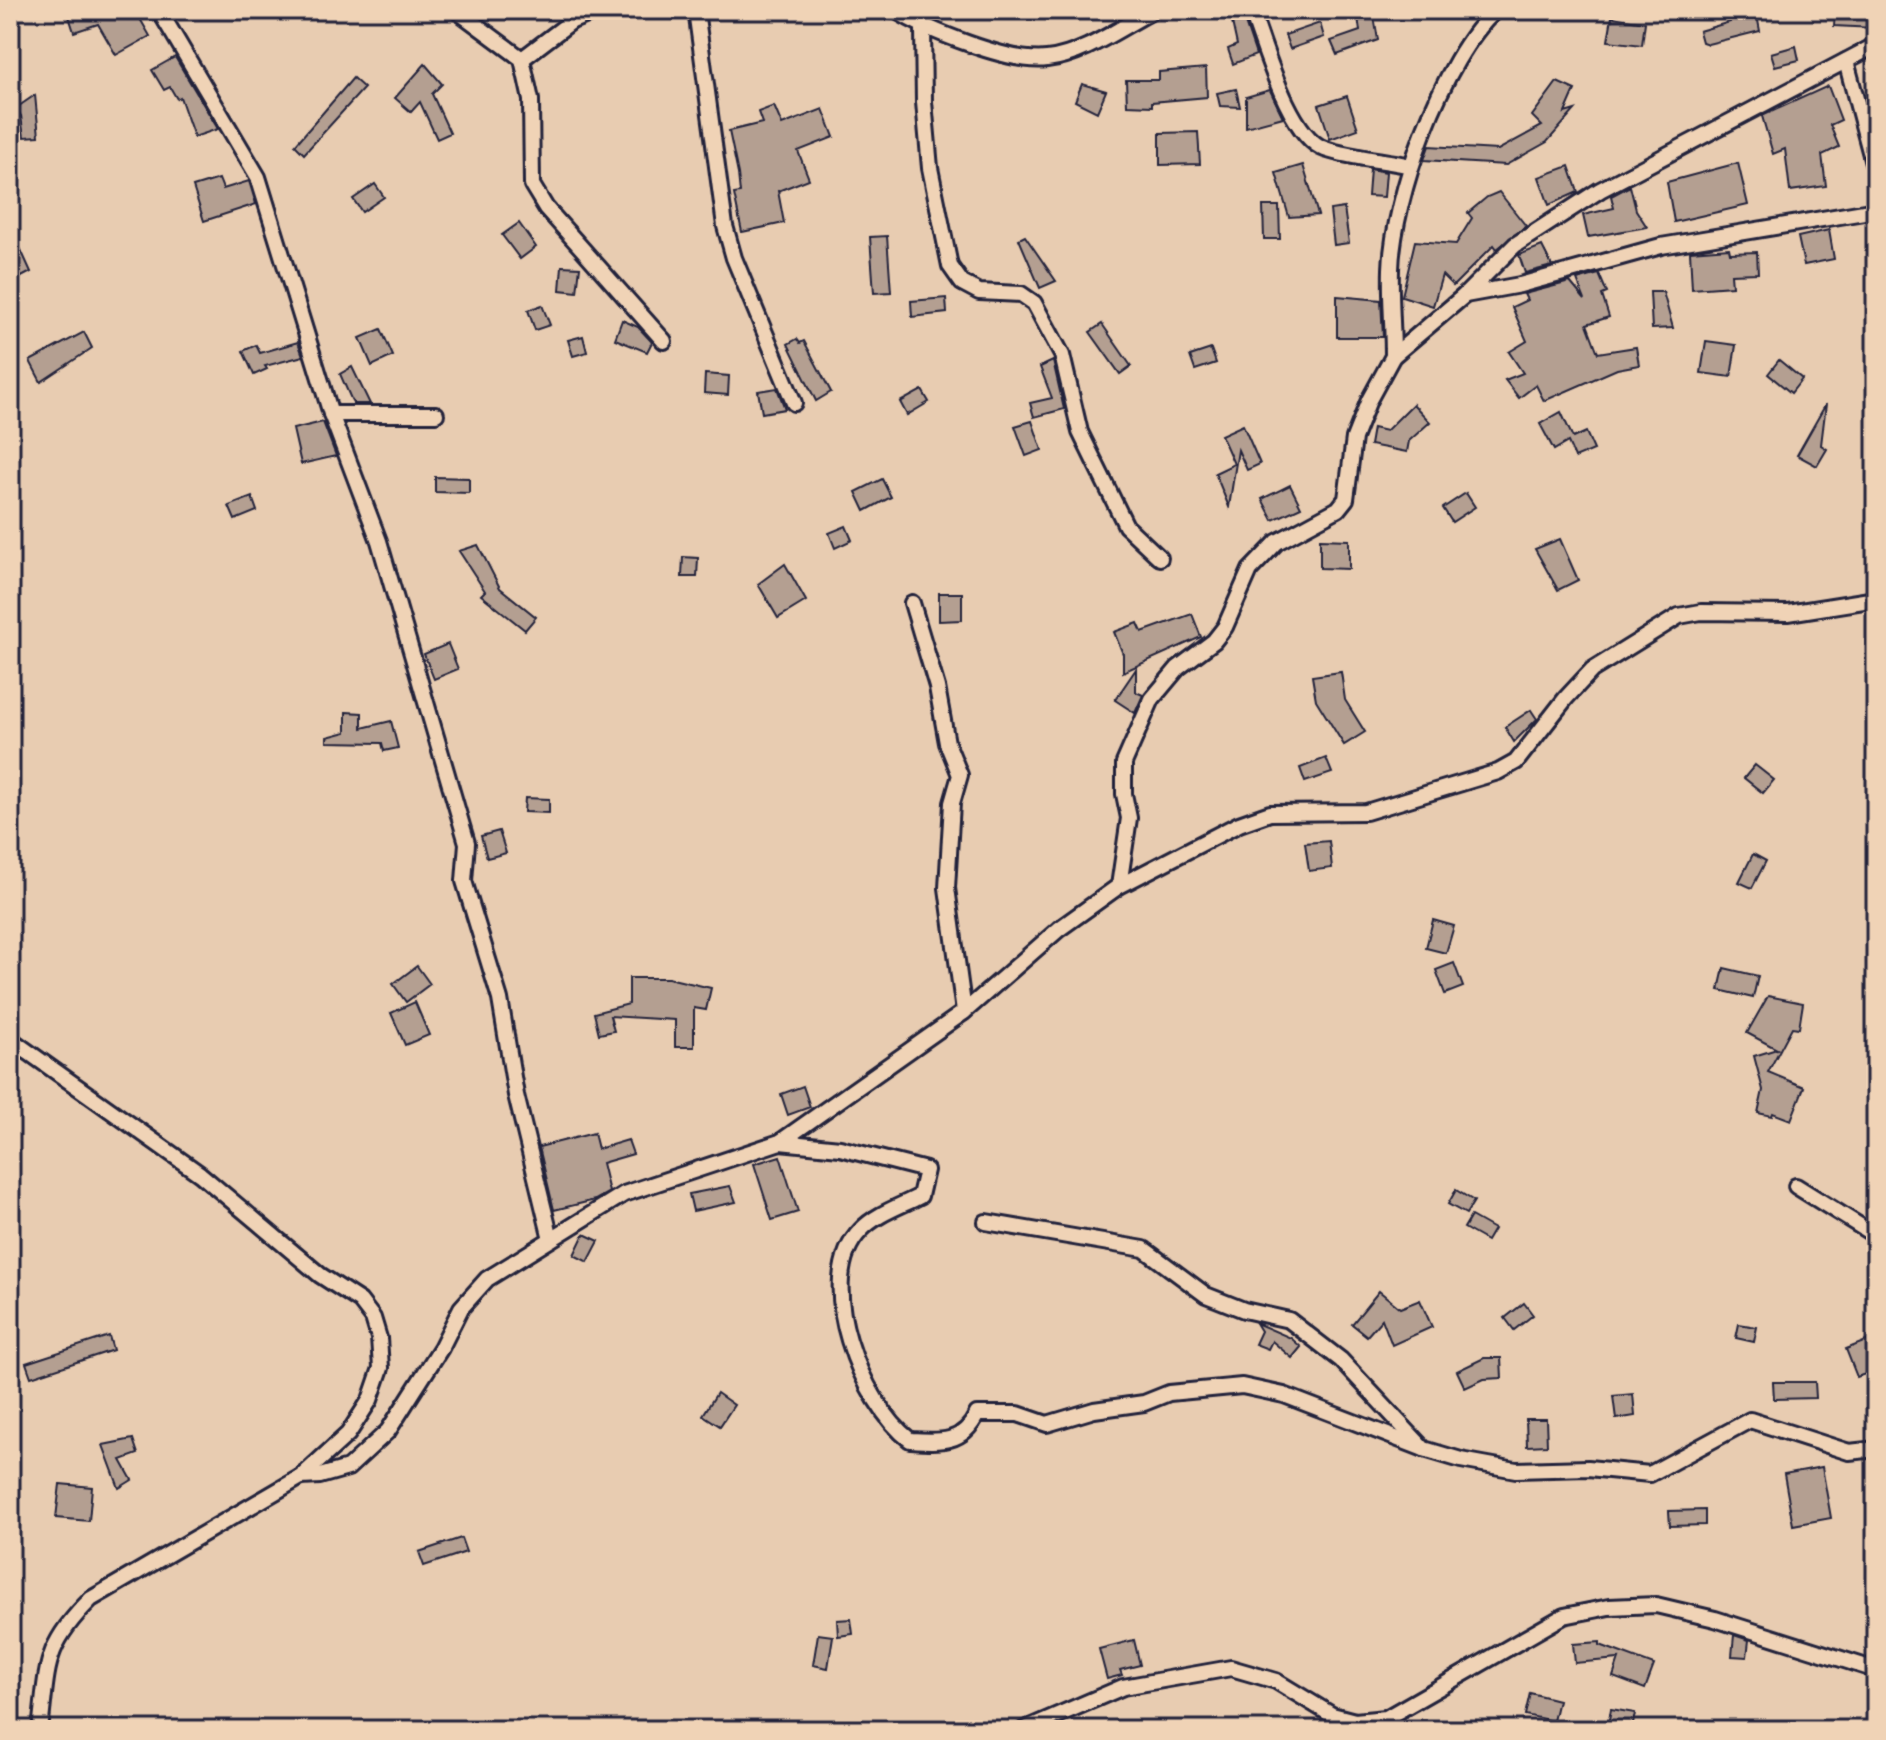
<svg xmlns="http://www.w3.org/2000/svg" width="1886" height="1740" font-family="'Balsamiq Sans',sans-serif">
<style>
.building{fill:#b49f91;stroke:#22223b;stroke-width:2}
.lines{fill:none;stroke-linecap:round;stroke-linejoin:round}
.minor-casing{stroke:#22223b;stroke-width:20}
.minor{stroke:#f0d3b6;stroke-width:14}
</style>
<rect width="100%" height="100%" fill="#e8ccb1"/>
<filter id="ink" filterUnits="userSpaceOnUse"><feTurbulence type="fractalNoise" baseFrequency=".0125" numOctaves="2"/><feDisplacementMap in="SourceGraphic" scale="16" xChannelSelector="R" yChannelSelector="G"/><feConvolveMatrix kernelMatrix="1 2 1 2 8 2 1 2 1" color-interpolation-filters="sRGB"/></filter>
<g filter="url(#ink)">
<g class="building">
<polygon points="67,10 135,10 150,36 116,55 98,24 74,32"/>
<polygon points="1357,10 1373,10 1378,40 1337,55 1331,41 1360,31"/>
<polygon points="1728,10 1756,10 1760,31 1708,44 1702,42 1699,31 1730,22"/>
<polygon points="1835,10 1875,12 1874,28 1834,26"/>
<polygon points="1241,11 1256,55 1233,64 1228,49 1237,45 1230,13"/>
<polygon points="1612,17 1645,22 1642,45 1608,41"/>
<polygon points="1320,23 1324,37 1290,49 1285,35"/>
<polygon points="1796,46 1799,60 1775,66 1771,53"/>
<polygon points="175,57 218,129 194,137 180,97 177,99 170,87 164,90 152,70"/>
<polygon points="425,64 442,84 432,94 450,133 437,139 420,102 411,112 395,98"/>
<polygon points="1206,68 1207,97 1152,102 1152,106 1127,105 1126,80 1159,80 1159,72"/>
<polygon points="353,78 364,88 304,154 295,145"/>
<polygon points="1557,82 1575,90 1565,113 1575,110 1547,142 1506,165 1424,160 1429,146 1498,150 1542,126 1532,116"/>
<polygon points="1082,84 1106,91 1097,112 1075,101"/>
<polygon points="1828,86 1841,120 1830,125 1839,147 1822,155 1826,186 1790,191 1785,149 1773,154 1762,116"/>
<polygon points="1236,89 1240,107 1220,106 1217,93"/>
<polygon points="1270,90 1283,117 1246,127 1246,97"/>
<polygon points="35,95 39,136 24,137 21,116 16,108"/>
<polygon points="1347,96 1358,129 1330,139 1319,105"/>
<polygon points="774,106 782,125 823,109 834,137 798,151 809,179 778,191 784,223 742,232 734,194 740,193 738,174 729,131 762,123 758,112"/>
<polygon points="1198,132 1200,164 1160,165 1160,133"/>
<polygon points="1738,163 1748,205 1674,222 1667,182"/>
<polygon points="1303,165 1318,215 1289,217 1276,173"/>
<polygon points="1569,166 1578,192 1549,205 1539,177"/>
<polygon points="1370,169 1386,172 1384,197 1368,196"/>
<polygon points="219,179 223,189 249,181 256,204 204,221 193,187"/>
<polygon points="375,184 384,197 362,212 353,199"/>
<polygon points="1630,186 1636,210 1647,227 1588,237 1583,215 1614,208 1611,196"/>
<polygon points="1499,192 1526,226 1497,249 1494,245 1453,286 1442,275 1433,306 1402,296 1415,241 1456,244 1472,218 1468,213 1487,197"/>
<polygon points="1263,206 1279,206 1280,239 1264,239"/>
<polygon points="1344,208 1349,243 1334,245 1330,210"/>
<polygon points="519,223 536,247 520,259 502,235"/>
<polygon points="1829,230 1834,259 1804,265 1798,237"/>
<polygon points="887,236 891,292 874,293 870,237"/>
<polygon points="1025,236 1056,281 1040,288 1019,239"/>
<polygon points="1542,246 1552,266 1525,273 1519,255"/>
<polygon points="1729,248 1730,253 1757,252 1758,273 1731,274 1732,286 1692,289 1690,251"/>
<polygon points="21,250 31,272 10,283 10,256"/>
<polygon points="562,266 580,267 577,292 560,290"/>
<polygon points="1599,274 1607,293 1602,295 1609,317 1587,324 1598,353 1636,347 1639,365 1617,369 1544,401 1536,385 1519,398 1505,380 1523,373 1509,352 1527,341 1512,307 1527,300 1524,294 1570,282 1585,300 1577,280"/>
<polygon points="1650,292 1663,292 1673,328 1652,329"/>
<polygon points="1337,296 1381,300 1383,337 1337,337"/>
<polygon points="946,298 947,313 912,317 911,301"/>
<polygon points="542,305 550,325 535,330 528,310"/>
<polygon points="622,320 638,327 652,342 647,352 615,339"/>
<polygon points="1102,324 1131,366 1120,374 1090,332"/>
<polygon points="381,329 393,356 372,366 360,338"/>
<polygon points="84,332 92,348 41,382 30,361"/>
<polygon points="583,336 587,352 573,356 568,340"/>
<polygon points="797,339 800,343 804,341 831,392 816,401 788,344"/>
<polygon points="1706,341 1736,345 1731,377 1701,373"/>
<polygon points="298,342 303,356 265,366 267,369 254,375 243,351 256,345 260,353"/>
<polygon points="1211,349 1216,363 1195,370 1190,356"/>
<polygon points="1779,360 1802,379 1791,393 1768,374"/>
<polygon points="1053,361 1064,409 1034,417 1030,403 1052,398 1040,367"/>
<polygon points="352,367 370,404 354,404 351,399 340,374"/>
<polygon points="705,374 729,376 728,395 704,393"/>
<polygon points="777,388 785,409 762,413 758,391"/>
<polygon points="922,390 929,402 907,415 900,402"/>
<polygon points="1413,404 1430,422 1409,441 1407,452 1370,445 1373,428 1386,431"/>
<polygon points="1826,404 1821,445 1827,449 1817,466 1797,455"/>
<polygon points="1561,412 1573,438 1586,432 1594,450 1575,458 1568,442 1554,450 1540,424"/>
<polygon points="1032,421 1042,450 1026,456 1015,426"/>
<polygon points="323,422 336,456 301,464 293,429"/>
<polygon points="1243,425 1260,464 1247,470 1238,450 1229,507 1215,473 1234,464 1221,435"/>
<polygon points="435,477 469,478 469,493 435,492"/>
<polygon points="882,479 891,497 865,511 856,492"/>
<polygon points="1290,485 1301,507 1273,520 1262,499"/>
<polygon points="1466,493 1475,507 1452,522 1443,508"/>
<polygon points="252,497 257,511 235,520 229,506"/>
<polygon points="846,526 852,540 835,548 829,533"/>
<polygon points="1320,539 1349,540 1349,569 1320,568"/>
<polygon points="1560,539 1578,580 1558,590 1535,549"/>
<polygon points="478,545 500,588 536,617 525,630 481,595 485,591 459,551"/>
<polygon points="683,557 698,558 697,577 682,577"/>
<polygon points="785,564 806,601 778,618 758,584"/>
<polygon points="939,593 962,593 962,620 939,621"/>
<polygon points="1192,614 1201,637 1123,672 1123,654 1114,632 1138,623 1142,632"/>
<polygon points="448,644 458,669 434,679 424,654"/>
<polygon points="1136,669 1136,692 1143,695 1135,713 1115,700"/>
<polygon points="1341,672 1345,700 1365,732 1344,745 1316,700 1312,676"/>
<polygon points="1531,710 1537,719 1514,742 1505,727"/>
<polygon points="346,712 362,713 362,728 391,721 398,748 384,751 382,743 327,742 327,737 346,732"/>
<polygon points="1326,758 1332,773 1305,782 1300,768"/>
<polygon points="1755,765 1774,780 1763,793 1744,778"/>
<polygon points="525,798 549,799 549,813 524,812"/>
<polygon points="499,831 506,853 487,858 481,836"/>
<polygon points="1329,841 1332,868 1309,871 1305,843"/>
<polygon points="1753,854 1766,861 1752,888 1739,882"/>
<polygon points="1433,920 1454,926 1446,953 1426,948"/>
<polygon points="1454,963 1463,987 1445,994 1436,970"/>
<polygon points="417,966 430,984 406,1002 393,984"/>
<polygon points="1724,968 1758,976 1753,998 1719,990"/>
<polygon points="629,978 668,978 711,988 706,1010 694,1008 694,1047 675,1047 675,1020 610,1016 614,1031 599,1034 594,1013 629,1004"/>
<polygon points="1768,996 1803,1003 1799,1028 1792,1027 1768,1072 1804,1087 1791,1120 1773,1113 1772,1116 1758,1113 1763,1090 1754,1056 1777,1049 1747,1033"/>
<polygon points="415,1002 429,1035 405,1045 391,1013"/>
<polygon points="803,1086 810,1107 788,1115 781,1094"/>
<polygon points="594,1133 598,1149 628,1140 633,1154 602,1163 609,1192 595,1200 554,1210 539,1147"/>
<polygon points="780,1156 798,1212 772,1220 754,1164"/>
<polygon points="730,1186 736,1202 693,1211 689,1194"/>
<polygon points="1456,1190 1474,1201 1466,1214 1448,1204"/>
<polygon points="1471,1216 1494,1229 1487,1241 1464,1228"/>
<polygon points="584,1234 599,1241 588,1262 574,1255"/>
<polygon points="1379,1291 1400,1308 1420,1300 1432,1327 1392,1345 1382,1319 1367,1336 1352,1324"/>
<polygon points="1524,1303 1533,1315 1514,1330 1505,1318"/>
<polygon points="1256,1323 1291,1338 1301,1347 1292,1358 1272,1341 1268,1349 1255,1344 1261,1331"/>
<polygon points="1739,1324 1757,1327 1754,1342 1736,1338"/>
<polygon points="109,1336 113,1350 31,1377 26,1363"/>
<polygon points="1876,1337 1876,1370 1857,1377 1846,1349"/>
<polygon points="1484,1358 1501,1358 1502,1378 1484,1379 1465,1388 1457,1371"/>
<polygon points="1773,1382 1815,1382 1816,1398 1774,1399"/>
<polygon points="717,1393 734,1405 720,1426 703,1415"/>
<polygon points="1633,1394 1635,1416 1616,1419 1613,1396"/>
<polygon points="1526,1419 1546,1419 1547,1445 1527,1446"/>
<polygon points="133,1439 138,1454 121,1460 132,1480 119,1488 103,1445"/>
<polygon points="1822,1467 1831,1518 1793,1525 1784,1474"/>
<polygon points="60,1484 92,1487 89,1521 56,1518"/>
<polygon points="1705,1510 1705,1525 1670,1526 1669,1511"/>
<polygon points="461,1538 466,1552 424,1566 419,1552"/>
<polygon points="851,1619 853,1634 838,1636 837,1620"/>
<polygon points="818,1634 833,1636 828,1668 813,1665"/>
<polygon points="1734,1635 1749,1640 1747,1657 1732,1656"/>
<polygon points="1134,1640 1140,1665 1120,1670 1122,1675 1107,1679 1099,1649"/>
<polygon points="1600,1642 1600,1645 1654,1665 1645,1689 1613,1677 1619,1659 1575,1663 1573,1644"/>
<polygon points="1530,1693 1558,1700 1553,1721 1525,1715"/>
<polygon points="1611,1709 1635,1713 1632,1730 1607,1730"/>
</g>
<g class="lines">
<g class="minor-casing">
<g id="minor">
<polyline points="159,10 258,177 331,414 379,541 467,843 464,881 500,999 516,1095 551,1239"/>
<polyline points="456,10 522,59 531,100 532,185 546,208 664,341"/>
<polyline points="696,10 725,226 734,258 794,403"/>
<path d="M895,10C925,29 1010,64 1047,59C1084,55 1121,27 1154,10"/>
<path d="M1251,10C1264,44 1289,137 1325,149C1352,158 1383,160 1411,166"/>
<polyline points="923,28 924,102 930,168 950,266 962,283 979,292 1021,294 1034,303 1062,355 1080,432 1126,526 1160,558"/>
<polyline points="522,59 572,21 600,10"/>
<polyline points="1846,61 1876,174"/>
<polyline points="1465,295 1520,285 1661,246 1870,211 1876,205"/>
<path d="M1393,356C1393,327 1390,298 1391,269C1393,198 1442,58 1496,10"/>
<polyline points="331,414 436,414"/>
<polyline points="912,603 937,687 947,743 960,775 952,803 947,888 964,1012"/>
<polyline points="1119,886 1129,818 1124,794 1124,763 1152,699 1178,668 1214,641 1225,627 1250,570 1277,542 1338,509 1346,499 1354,438 1369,400 1393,356 1465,295 1515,245 1600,190 1876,45"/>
<path d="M10,1039L200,1174L320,1275L360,1301L373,1318L379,1338L381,1368L370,1400L348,1434L301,1477L91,1599C43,1647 48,1665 40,1730"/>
<path d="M780,1142L840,1148L926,1170L920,1196C901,1206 876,1214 861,1230C811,1280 863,1405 910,1440C940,1442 963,1444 977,1414H1018L1047,1424L1094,1410L1144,1403L1169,1393L1242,1386L1284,1395L1424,1449"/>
<polyline points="1796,1186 1876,1236"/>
<polyline points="986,1222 1144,1249 1206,1295 1244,1310 1289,1320 1341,1360 1424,1449 1461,1460 1516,1470 1588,1468 1650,1474 1750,1420 1849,1452 1876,1449"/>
<polyline points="301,1477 320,1476 348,1468 388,1431 441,1348 461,1308 487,1279 624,1194 780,1142 964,1012 1059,929 1119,886 1239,824 1270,813 1366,812 1498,772 1516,762 1566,698 1592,670 1679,616 1701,612 1788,613 1876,599"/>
<polyline points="1023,1730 1123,1687 1231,1668 1276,1681 1332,1715 1355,1721 1386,1718 1564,1616 1609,1607 1656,1605 1715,1619 1876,1670"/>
</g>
</g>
<use href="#minor" class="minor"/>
</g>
</g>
<rect width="1886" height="1740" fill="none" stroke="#f0d3b6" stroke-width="40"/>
<rect x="20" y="20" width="1846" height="1700" fill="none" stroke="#22223b" stroke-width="3" filter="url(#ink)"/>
</svg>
